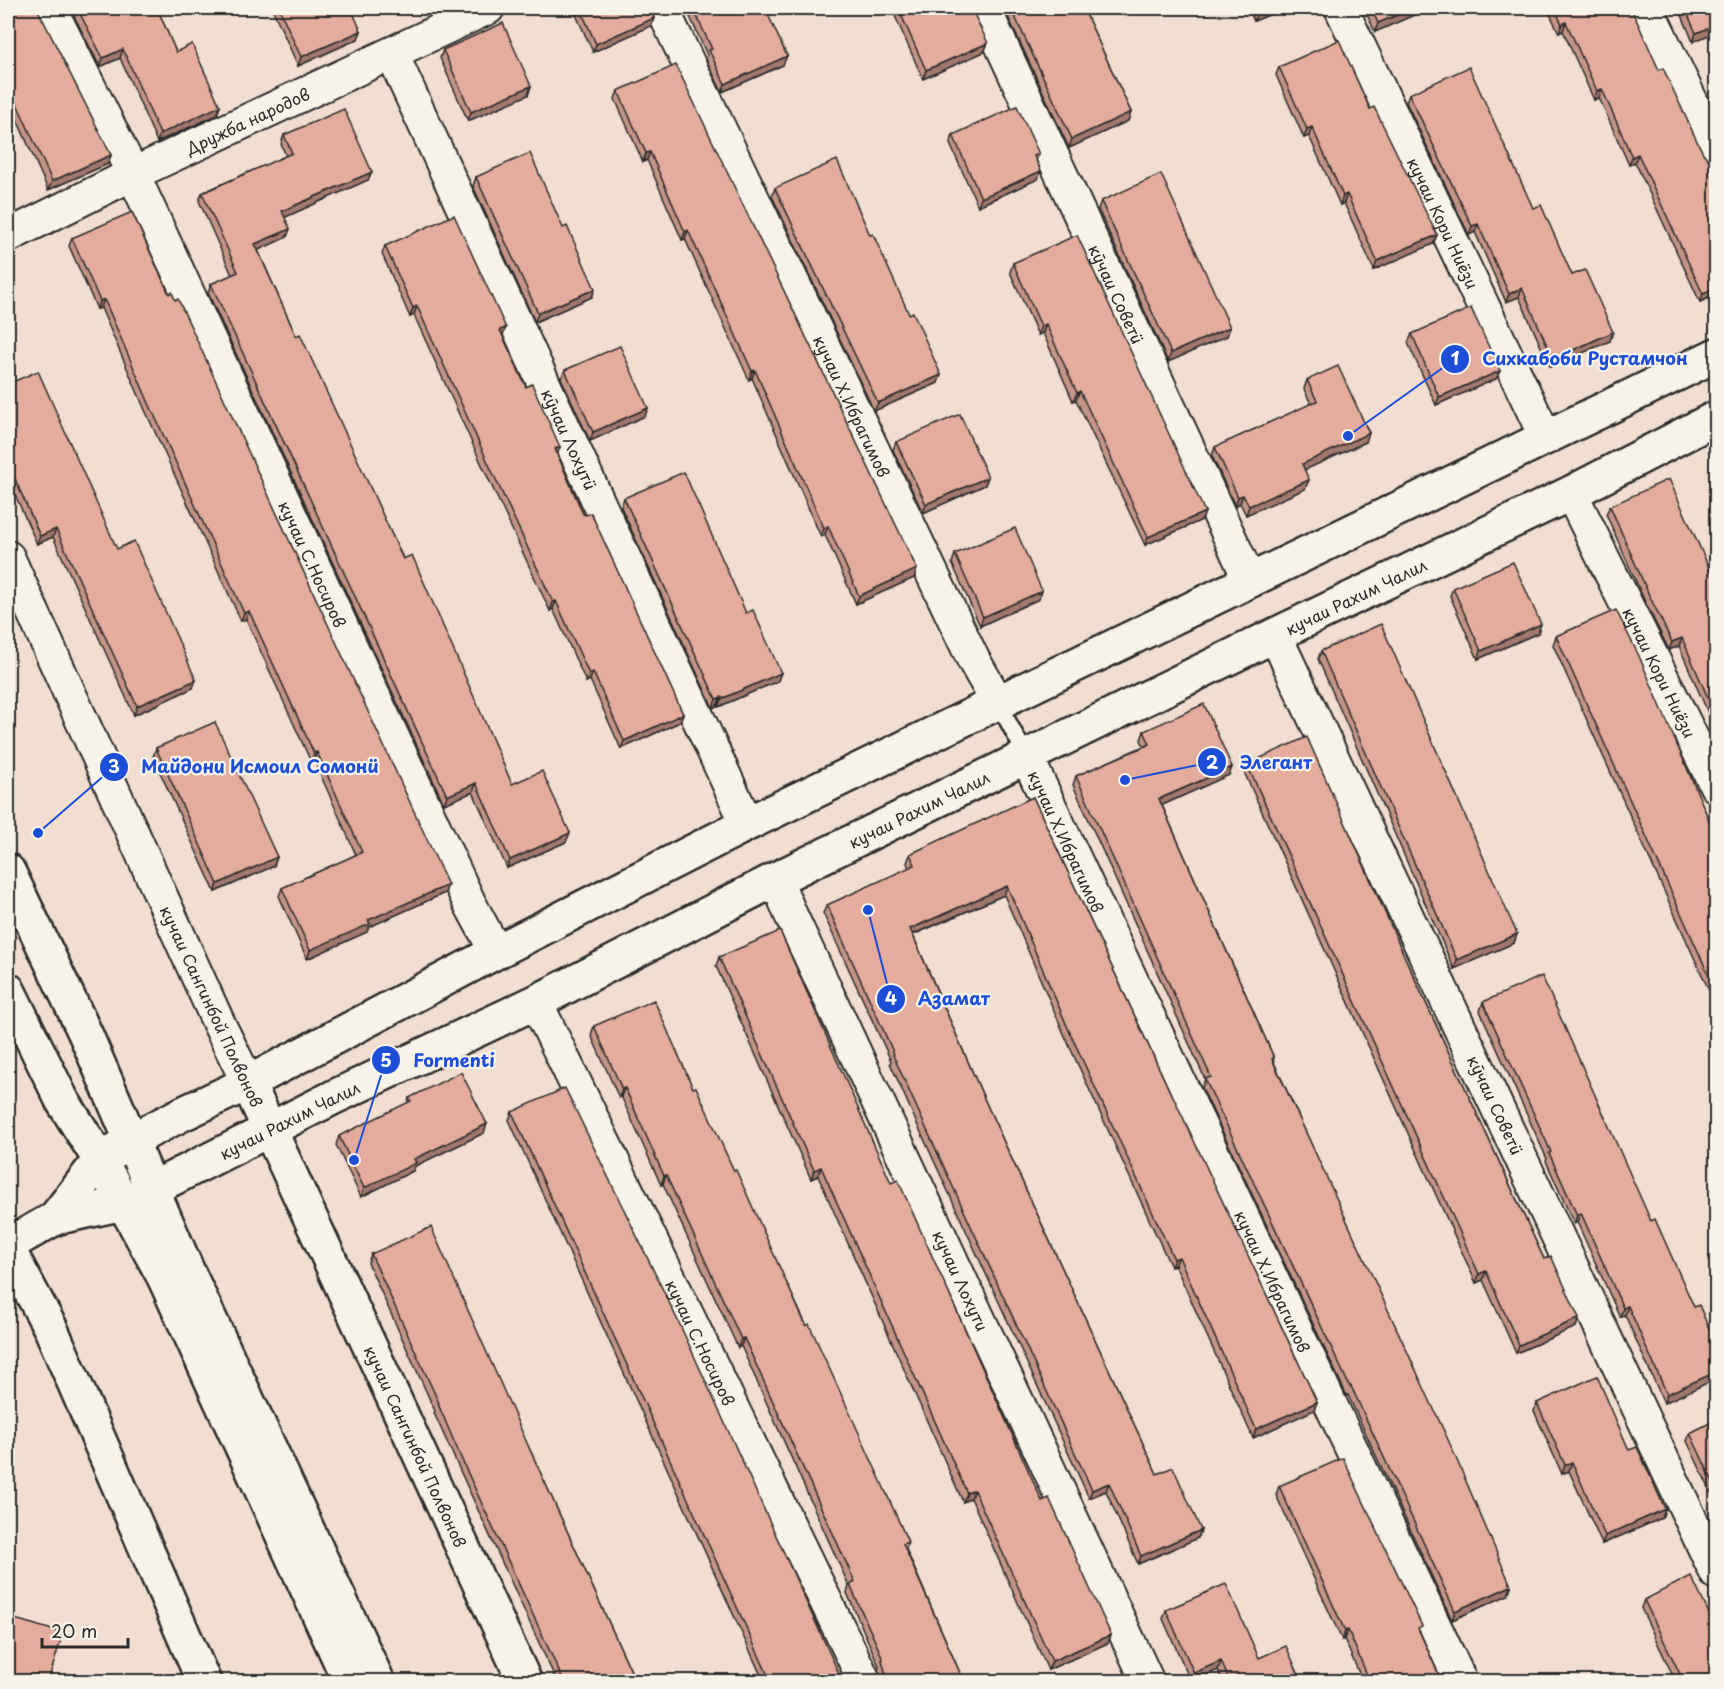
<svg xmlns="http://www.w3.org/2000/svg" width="1724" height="1689" font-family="'Playpen Sans',sans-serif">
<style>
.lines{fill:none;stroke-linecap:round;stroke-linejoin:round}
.lane-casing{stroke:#2b2b2b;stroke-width:20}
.street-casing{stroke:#2b2b2b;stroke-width:36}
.secondary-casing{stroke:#2b2b2b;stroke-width:38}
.primary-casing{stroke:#2b2b2b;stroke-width:38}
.lane{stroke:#f7f3e8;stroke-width:15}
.street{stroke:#f7f3e8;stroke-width:32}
.secondary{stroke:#f7f3e8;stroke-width:33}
.primary{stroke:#f7f3e8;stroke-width:33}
.wall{fill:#c49486;stroke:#2b2b2b;stroke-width:1.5}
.shaded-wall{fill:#a0786d;stroke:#2b2b2b;stroke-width:1.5}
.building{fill:#e4ac9c;stroke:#2b2b2b;stroke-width:1.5}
.labels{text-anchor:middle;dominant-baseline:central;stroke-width:4.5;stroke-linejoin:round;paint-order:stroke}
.street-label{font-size:16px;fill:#2b2b2b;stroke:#f7f3e8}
.leader{fill:none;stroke:#1d4ed8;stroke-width:2}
.callout-dot{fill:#1d4ed8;stroke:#f7f3e8;stroke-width:2}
.mark-label{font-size:18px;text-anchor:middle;font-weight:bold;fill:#fff}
.callout-label{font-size:18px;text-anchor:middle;font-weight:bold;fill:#1d4ed8;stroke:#f7f3e8;stroke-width:4.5;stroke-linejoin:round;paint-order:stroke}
</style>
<rect width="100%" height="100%" fill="#f1ded1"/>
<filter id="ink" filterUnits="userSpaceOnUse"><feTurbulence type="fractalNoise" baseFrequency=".0167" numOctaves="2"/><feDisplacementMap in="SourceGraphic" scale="12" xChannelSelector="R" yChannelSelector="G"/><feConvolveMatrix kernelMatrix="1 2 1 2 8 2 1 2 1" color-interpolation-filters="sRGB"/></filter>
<g filter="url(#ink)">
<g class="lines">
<g class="lane-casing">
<polyline id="lane" points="998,703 1027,757"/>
</g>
<g class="street-casing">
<g id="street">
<path id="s1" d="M50,8L133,174L469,902L496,952"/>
<path id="s2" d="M662,8L973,659L998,703"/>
<path id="s3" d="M984,8L1250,581"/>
<path id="s4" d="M1341,8L1546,438"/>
<polyline points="1647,8 1716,153"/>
<path id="s5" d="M392,54L747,824"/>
<path id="s6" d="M8,236L133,174L488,8"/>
<path id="s7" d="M1571,493L1716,786"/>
<polyline points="8,557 219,1024 248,1083"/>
<path id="s8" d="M1275,635L1716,1573"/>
<path id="s9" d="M1027,757L1461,1682"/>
<path id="s10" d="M776,879L790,913L1148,1682"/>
<path id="s11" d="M536,1002L865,1682"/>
</g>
</g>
<g class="secondary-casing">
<g id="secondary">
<path id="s12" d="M248,1083L525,1682"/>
<polyline points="55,1218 100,1160 132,1140 182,1114 248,1083 496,952 747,824 1716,355"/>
<path id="s13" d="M8,1245L55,1218L124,1203L334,1097L536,1002L776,879L1275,635L1571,493L1716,418"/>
<polyline points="8,1249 51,1329 204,1682"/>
</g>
</g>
<g class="primary-casing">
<g id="primary">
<polyline points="8,871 85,1033 187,1270 378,1682"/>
<polyline points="8,990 62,1100 100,1160 164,1277 350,1682"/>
</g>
</g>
<use href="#lane" class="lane"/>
<use href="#street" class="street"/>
<use href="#secondary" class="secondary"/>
<use href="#primary" class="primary"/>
</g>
<g class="wall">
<polygon points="8,8 111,155 108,164 48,190 11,106 8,107"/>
<polygon points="70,8 157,8 176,52 220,106 217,115 157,142 120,58 100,67"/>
<polygon points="272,8 351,8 358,39 298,66"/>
<polygon points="573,8 649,8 654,18 651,26 593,52"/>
<polygon points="681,8 765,8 783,65 722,92 706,59 707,55 687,10 684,12"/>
<polygon points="898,8 988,43 984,52 923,79 895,16"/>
<polygon points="1004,8 1083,8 1131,112 1128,121 1069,148"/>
<polygon points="1248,8 1286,8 1254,21"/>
<polygon points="1364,8 1430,8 1375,32"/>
<polygon points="1547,8 1631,8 1716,295 1700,302 1635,162 1629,165 1599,98 1594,100 1563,31 1559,33"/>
<polygon points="1679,8 1716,8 1693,42"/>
<polygon points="443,50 531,86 528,95 468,121 440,58"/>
<polygon points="1279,67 1370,109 1437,235 1433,244 1374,270 1344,203 1340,205 1309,136 1304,138 1276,75"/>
<polygon points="618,91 914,578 856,604 825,535 821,537 752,378 749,380 685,239 682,240 647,160 643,162 615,99"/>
<polygon points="1409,94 1533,208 1610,341 1550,367 1519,297 1506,302 1475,232 1469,235 1406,102"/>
<polygon points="284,135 368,180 285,217 287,237 258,250 296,336 512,784 566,842 507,868 473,792 444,804 208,293 211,284 232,275 199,201 202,193 286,156 281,144"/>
<polygon points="953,135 1039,154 1036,161 1038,179 978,206 950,144"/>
<polygon points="476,177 563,228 595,289 592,297 535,322 473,186"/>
<polygon points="775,188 870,235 938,383 874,411 772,196"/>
<polygon points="1101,201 1230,327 1227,336 1168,362 1098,209"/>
<polygon points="72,238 445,893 369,927 367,932 307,959 279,896 282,888 356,855 314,760 311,762 246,619 241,621 145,410 101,308 97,309 69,246"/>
<polygon points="385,246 503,336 583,514 680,722 621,749 590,680 586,682 553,609 550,611 482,465 414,315 410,317 382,254"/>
<polygon points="1013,263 1205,512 1202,520 1145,545 1076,400 1073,401 1043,333 1038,335 1010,272"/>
<polygon points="1412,334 1500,371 1496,379 1436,405 1408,343"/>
<polygon points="565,370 648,408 645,416 590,441 561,378"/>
<polygon points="1307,380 1366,442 1304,470 1305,489 1246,515 1240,503 1235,506 1212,456 1215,447 1311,404 1304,389"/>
<polygon points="8,384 117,549 193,688 134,715 53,537 37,544 8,479"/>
<polygon points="896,442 988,477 985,485 923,513 893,450"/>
<polygon points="624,498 746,613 778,681 718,707 717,706 713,708 621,507"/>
<polygon points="1610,506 1716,583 1716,720 1712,722 1679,646 1669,650 1646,604 1606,514"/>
<polygon points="955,554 1039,599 980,626 952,563"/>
<polygon points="1453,588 1538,633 1478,659 1450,596"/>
<polygon points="1556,636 1716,836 1716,1006 1553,645"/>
<polygon points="1321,651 1517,934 1514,943 1454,969 1318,659"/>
<polygon points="1144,731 1232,767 1229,775 1162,805 1274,1058 1273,1060 1511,1586 1508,1595 1452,1620 1348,1395 1347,1396 1202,1088 1205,1079 1073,785 1076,776 1144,746 1141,740"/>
<polygon points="156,748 277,857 274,866 215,892 153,757"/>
<polygon points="1247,764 1407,962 1544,1259 1579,1318 1576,1327 1516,1353 1483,1280 1476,1283 1244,772"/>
<polygon points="1033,797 1171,1094 1317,1402 1314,1410 1253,1438 1175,1265 1171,1267 1068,1043 1004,895 913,935 986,1103 1157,1474 1201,1530 1198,1538 1138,1564 1106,1491 1089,1498 918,1126 890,1063 891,1061 823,913 827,905 909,868 907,863 910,854"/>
<polygon points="719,957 891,1183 1042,1501 1111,1635 1108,1643 1048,1670 971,1498 963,1502 818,1176 811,1179 716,966"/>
<polygon points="1483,1002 1651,1221 1694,1307 1716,1345 1664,1403 1625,1315 1620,1317 1577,1222 1574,1224 1546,1161 1547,1159 1480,1011"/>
<polygon points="594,1026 693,1088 734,1171 908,1542 906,1549 964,1682 882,1682 878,1669 879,1666 847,1593 849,1586 741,1346 738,1348 663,1184 661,1185 621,1096 619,1098 591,1035"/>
<polygon points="409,1098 484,1133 415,1166 413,1171 361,1197 336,1145 339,1136 408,1103"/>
<polygon points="512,1112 841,1678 854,1682 764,1682 509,1120"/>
<polygon points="371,1254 531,1452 636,1682 557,1682 462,1475 434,1413 435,1411 368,1263"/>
<polygon points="1537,1403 1665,1509 1662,1518 1602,1544 1569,1471 1562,1474 1534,1411"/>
<polygon points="1716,1420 1716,1503 1687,1441 1690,1433"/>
<polygon points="1279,1486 1420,1632 1442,1682 1363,1682 1344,1639 1342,1640 1276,1495"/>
<polygon points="1644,1600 1716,1682 1676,1682 1641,1608"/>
<polygon points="1166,1610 1302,1682 1223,1682 1218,1670 1191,1682 1163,1619"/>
</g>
<g class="shaded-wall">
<polygon points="1269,8 1286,8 1254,21 1257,13"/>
<polygon points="1414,8 1430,8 1375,32 1378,23"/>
<polygon points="654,18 651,26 593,52 596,44"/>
<polygon points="1566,22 1563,31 1559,33 1562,24"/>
<polygon points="1716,25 1716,32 1693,42 1696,33"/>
<polygon points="361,31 358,39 298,66 301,57"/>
<polygon points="988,43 984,52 923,79 926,70"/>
<polygon points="123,49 120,58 100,67 103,58"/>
<polygon points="787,56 783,65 722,92 725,84"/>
<polygon points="531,86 528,95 468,121 471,112"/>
<polygon points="1602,89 1599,98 1594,100 1597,91"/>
<polygon points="14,97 11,106 8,107 11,99"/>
<polygon points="220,106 217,115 157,142 160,134"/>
<polygon points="1131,112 1128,121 1069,148 1072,139"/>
<polygon points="1312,127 1309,136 1304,138 1307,129"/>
<polygon points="650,152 647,160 643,162 646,153"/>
<polygon points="1638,154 1635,162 1629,165 1632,157"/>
<polygon points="111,155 108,164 48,190 52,181"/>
<polygon points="1041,171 1038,179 978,206 981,198"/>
<polygon points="372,172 368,180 279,220 282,211"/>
<polygon points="1347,194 1344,203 1340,205 1343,196"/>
<polygon points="1478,224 1475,232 1469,235 1472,226"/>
<polygon points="290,229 287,237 252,253 255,244"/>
<polygon points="688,230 685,239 682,240 685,232"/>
<polygon points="1437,235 1433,244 1374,270 1377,261"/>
<polygon points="1522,288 1519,297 1506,302 1509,294"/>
<polygon points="1716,288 1716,295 1700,302 1703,294"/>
<polygon points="595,289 592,297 535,322 538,313"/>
<polygon points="104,299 101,308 97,309 100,301"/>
<polygon points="417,306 414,315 410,317 413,308"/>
<polygon points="1046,324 1043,333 1038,335 1041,326"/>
<polygon points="1230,327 1227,336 1168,362 1171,353"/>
<polygon points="506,328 502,337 500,330"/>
<polygon points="1613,332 1610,341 1550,367 1553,359"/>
<polygon points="755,370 752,378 749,380 752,371"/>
<polygon points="1500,371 1496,379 1436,405 1439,397"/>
<polygon points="941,375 938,383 874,411 878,403"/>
<polygon points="1080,391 1076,400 1073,401 1077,393"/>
<polygon points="648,408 645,416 590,441 593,432"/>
<polygon points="1369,433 1366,442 1298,473 1302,464"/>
<polygon points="560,447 557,456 555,449"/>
<polygon points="988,477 985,485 923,513 926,504"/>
<polygon points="1309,480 1305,489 1246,515 1249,506"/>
<polygon points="1243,495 1240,503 1235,506 1238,497"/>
<polygon points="1205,512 1202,520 1145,545 1148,537"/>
<polygon points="828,526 825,535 821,537 824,528"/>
<polygon points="56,529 53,537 37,544 40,536"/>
<polygon points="917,569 914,578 856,604 859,596"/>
<polygon points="1042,591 1039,599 980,626 983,617"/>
<polygon points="556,601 553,609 550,611 553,602"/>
<polygon points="249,611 246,619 241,621 244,613"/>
<polygon points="1541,624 1538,633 1478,659 1481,651"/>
<polygon points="1682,638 1679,646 1669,650 1672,642"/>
<polygon points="593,672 590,680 586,682 589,674"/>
<polygon points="781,673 778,681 718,707 721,699"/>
<polygon points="196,680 193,688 134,715 137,706"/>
<polygon points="721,697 717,706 713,708 716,699"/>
<polygon points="1716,713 1716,720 1712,722 1715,714"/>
<polygon points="683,714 680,722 621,749 624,741"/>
<polygon points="317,752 314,760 311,762 314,753"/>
<polygon points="1232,767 1229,775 1156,808 1159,799"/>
<polygon points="476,783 473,792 444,804 447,796"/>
<polygon points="570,833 566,842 507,868 510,860"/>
<polygon points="277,857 274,866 215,892 218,884"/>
<polygon points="448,885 445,893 369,927 367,932 307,959 310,950 368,920"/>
<polygon points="1007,886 1004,895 907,937 910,929"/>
<polygon points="1517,934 1514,943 1454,969 1457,960"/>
<polygon points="625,1088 621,1096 619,1098 622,1089"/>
<polygon points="487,1124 484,1133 415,1166 413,1171 361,1197 364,1188 414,1159"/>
<polygon points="821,1167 818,1176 811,1179 814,1170"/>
<polygon points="666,1175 663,1184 661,1185 664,1176"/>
<polygon points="1581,1213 1577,1222 1574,1224 1577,1215"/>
<polygon points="1179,1257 1175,1265 1171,1267 1174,1259"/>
<polygon points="1486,1271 1483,1280 1476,1283 1479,1274"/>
<polygon points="1628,1306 1625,1315 1620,1317 1623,1308"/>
<polygon points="1579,1318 1576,1327 1516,1353 1519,1345"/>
<polygon points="744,1338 741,1346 738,1348 741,1339"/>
<polygon points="1716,1372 1716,1379 1664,1403 1667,1394"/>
<polygon points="1317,1402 1314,1410 1253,1438 1256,1429"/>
<polygon points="1572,1462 1569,1471 1562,1474 1565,1465"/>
<polygon points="1109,1483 1106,1491 1089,1498 1092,1490"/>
<polygon points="974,1490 971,1498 963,1502 967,1493"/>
<polygon points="1665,1509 1662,1518 1602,1544 1605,1536"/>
<polygon points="1201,1530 1198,1538 1138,1564 1141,1556"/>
<polygon points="1511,1586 1508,1595 1452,1620 1455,1611"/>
<polygon points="1348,1630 1344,1639 1342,1640 1345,1631"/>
<polygon points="1111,1635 1108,1643 1048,1670 1052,1661"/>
<polygon points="1221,1661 1218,1670 1191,1682 1194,1673"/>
</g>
<g class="building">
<polygon points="8,8 37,8 111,155 52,181 14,97 11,99 8,90"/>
<polygon points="77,8 157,8 176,52 192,44 220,106 160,134 123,49 103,58"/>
<polygon points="279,8 351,8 361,31 301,57"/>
<polygon points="580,8 649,8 654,18 596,44"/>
<polygon points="693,8 765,8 787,56 725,84 709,50 712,49"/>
<polygon points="898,8 971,8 988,43 926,70"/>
<polygon points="1011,8 1083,8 1131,112 1072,139"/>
<polygon points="1255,8 1269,8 1257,13"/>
<polygon points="1371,8 1414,8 1378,23"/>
<polygon points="1554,8 1631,8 1659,70 1663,68 1696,139 1703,153 1708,159 1714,161 1716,168 1716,288 1703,294 1638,154 1632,157 1602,89 1597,91 1566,22 1562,24"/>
<polygon points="1685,8 1716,8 1716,25 1696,33"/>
<polygon points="503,23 531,86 471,112 443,50"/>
<polygon points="1339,40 1370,109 1374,107 1437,235 1377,261 1347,194 1343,196 1312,127 1307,129 1279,67"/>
<polygon points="676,65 917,569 859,596 828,526 824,528 755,370 752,371 688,230 685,232 650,152 646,153 618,91"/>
<polygon points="1469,67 1533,208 1541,205 1572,275 1585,270 1613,332 1553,359 1522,288 1509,294 1478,224 1472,226 1409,94"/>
<polygon points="1017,106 1039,154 1034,156 1041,171 981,198 953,135"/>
<polygon points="344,109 372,172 282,211 290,229 255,244 296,336 300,334 403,559 412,555 512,784 542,771 570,833 510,860 476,783 447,796 211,284 238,272 202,193 292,153 284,135"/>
<polygon points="530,153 563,228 567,226 595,289 538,313 476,177"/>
<polygon points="837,160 870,235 873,234 909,314 913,312 941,375 878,403 775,188"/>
<polygon points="1161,174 1230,327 1171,353 1101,201"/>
<polygon points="132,212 169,294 172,292 175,300 178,299 448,885 368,920 370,924 310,950 282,888 362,852 317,752 314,753 249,611 244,613 148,401 104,299 100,301 72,238"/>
<polygon points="454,215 506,328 500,330 526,387 532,384 560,447 555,449 583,514 586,515 591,513 683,714 624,741 593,672 589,674 556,601 553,602 485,456 417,306 413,308 385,246"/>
<polygon points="1077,235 1205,512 1148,537 1080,391 1077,393 1046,324 1041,326 1013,263"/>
<polygon points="1471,308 1500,371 1439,397 1412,334"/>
<polygon points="620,346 648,408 593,432 565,370"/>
<polygon points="1338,366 1369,433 1302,464 1309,480 1249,506 1243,495 1238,497 1215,447 1317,401 1307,380"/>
<polygon points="38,371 117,549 134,541 196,680 137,706 56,529 40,536 8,463 8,384"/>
<polygon points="960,414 988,477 926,504 896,442"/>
<polygon points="684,472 746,613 753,610 781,673 721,699 721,697 716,699 624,498"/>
<polygon points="1669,479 1716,583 1716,713 1715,714 1682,638 1672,642 1649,595 1610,506"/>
<polygon points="1015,528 1042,591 983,617 955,554"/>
<polygon points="1513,562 1541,624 1481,651 1453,588"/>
<polygon points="1616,610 1639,656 1716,836 1716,991 1556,636"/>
<polygon points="1381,624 1517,934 1457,960 1321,651"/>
<polygon points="1204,704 1232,767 1159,799 1274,1058 1272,1059 1450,1444 1511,1586 1455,1611 1351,1386 1350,1387 1205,1079 1211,1077 1076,776 1150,744 1144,731"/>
<polygon points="215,722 277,857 218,884 156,748"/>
<polygon points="1307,737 1407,962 1544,1259 1551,1256 1579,1318 1519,1345 1486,1271 1479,1274 1247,764"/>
<polygon points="1033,797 1171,1094 1172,1094 1317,1402 1256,1429 1179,1257 1174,1259 1071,1035 1007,886 910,929 986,1103 1157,1474 1173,1467 1201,1530 1141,1556 1109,1483 1092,1490 921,1117 893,1055 894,1054 827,905 915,865 910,854"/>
<polygon points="780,931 891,1183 898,1180 1042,1501 1049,1498 1111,1635 1052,1661 974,1490 967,1493 821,1167 814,1170 719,957"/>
<polygon points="1542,976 1651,1221 1655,1219 1694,1307 1699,1305 1716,1345 1716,1372 1667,1394 1628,1306 1623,1308 1581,1213 1577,1215 1549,1153 1551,1152 1483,1002"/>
<polygon points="654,1000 693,1088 696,1087 734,1171 736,1170 806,1326 809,1324 880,1479 908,1542 903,1544 964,1682 884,1682 886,1675 882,1660 883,1659 850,1585 855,1582 744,1338 741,1339 666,1175 664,1176 625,1088 622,1089 594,1026"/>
<polygon points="461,1072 487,1124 414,1159 416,1163 364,1188 339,1136 411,1101 409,1098"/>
<polygon points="565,1088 680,1325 841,1678 849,1675 854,1682 771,1682 512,1112"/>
<polygon points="431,1227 531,1452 636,1682 564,1682 465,1467 438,1404 439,1403 371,1254"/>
<polygon points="1597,1376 1629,1450 1637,1447 1665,1509 1605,1536 1572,1462 1565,1465 1537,1403"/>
<polygon points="1716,1420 1716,1488 1690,1433"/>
<polygon points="1343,1458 1422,1626 1418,1628 1442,1682 1370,1682 1348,1630 1345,1631 1279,1486"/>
<polygon points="1691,1576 1716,1628 1716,1682 1684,1682 1644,1600"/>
<polygon points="1226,1584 1259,1658 1286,1646 1302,1682 1230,1682 1221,1661 1194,1673 1166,1610"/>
<polygon points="8,1617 63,1633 48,1682 8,1682"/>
</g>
</g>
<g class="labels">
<g class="street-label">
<text stroke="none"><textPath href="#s6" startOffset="266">Дружба народов</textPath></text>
<text stroke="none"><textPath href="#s4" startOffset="238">кучаи Кори Ниёзи</textPath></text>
<text stroke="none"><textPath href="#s3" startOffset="315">кӯчаи Советӣ</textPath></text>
<text stroke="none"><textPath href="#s2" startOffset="441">кучаи Х.Ибрагимов</textPath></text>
<text stroke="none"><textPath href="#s5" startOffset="424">кӯчаи Лохутӣ</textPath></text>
<text stroke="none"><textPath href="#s1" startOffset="615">кучаи С.Носиров</textPath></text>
<text stroke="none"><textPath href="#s13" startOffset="1498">кучаи Рахим Чалил</textPath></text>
<text stroke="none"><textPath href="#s7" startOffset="200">кучаи Кори Ниёзи</textPath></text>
<text stroke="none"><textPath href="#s13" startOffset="1012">кучаи Рахим Чалил</textPath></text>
<text stroke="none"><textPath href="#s9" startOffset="93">кучаи Х.Ибрагимов</textPath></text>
<text transform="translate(212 1006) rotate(65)">кучаи Сангинбой Полвонов</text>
<text stroke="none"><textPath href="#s8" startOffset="519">кӯчаи Советӣ</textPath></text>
<text stroke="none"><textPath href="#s13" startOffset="310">кучаи Рахим Чалил</textPath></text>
<text stroke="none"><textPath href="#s10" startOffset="442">кучаи Лохути</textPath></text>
<text stroke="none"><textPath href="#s9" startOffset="579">кучаи Х.Ибрагимов</textPath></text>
<text stroke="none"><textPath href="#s11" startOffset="378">кучаи С.Носиров</textPath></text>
<text stroke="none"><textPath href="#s12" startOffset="400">кучаи Сангинбой Полвонов</textPath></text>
</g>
</g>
<path class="leader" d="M1348 436L1455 359M1125 780L1212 762M38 833L114 767M868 910L891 999M354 1160L386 1060"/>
<g class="callout-dot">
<circle cx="1348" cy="436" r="6"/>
<circle cx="1125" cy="780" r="6"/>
<circle cx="38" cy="833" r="6"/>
<circle cx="868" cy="910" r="6"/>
<circle cx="354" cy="1160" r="6"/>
<circle cx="1455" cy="359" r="15"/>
<circle cx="1212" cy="762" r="15"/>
<circle cx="114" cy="767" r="15"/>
<circle cx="891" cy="999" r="15"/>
<circle cx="386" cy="1060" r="15"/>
</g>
<g class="mark-label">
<text x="1455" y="365">1</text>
<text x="1212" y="769">2</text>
<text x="114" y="773">3</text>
<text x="891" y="1005">4</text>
<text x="386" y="1067">5</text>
</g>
<g class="callout-label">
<text x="1585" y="365">Сихкабоби Рустамчон</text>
<text x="1276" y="769">Элегант</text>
<text x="260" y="773">Майдони Исмоил Сомонӣ</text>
<text x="954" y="1005">Азамат</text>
<text x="454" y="1067">Formenti</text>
</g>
<rect width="1724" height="1689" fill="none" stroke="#f7f3e8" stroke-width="30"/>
<rect x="15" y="15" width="1694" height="1659" fill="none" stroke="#2b2b2b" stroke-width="2" filter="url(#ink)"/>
<path d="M42 1638v9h86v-9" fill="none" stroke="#2b2b2b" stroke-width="3"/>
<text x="51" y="1638" font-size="18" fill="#2b2b2b" stroke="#f7f3e8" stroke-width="4.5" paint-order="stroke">20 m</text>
</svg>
